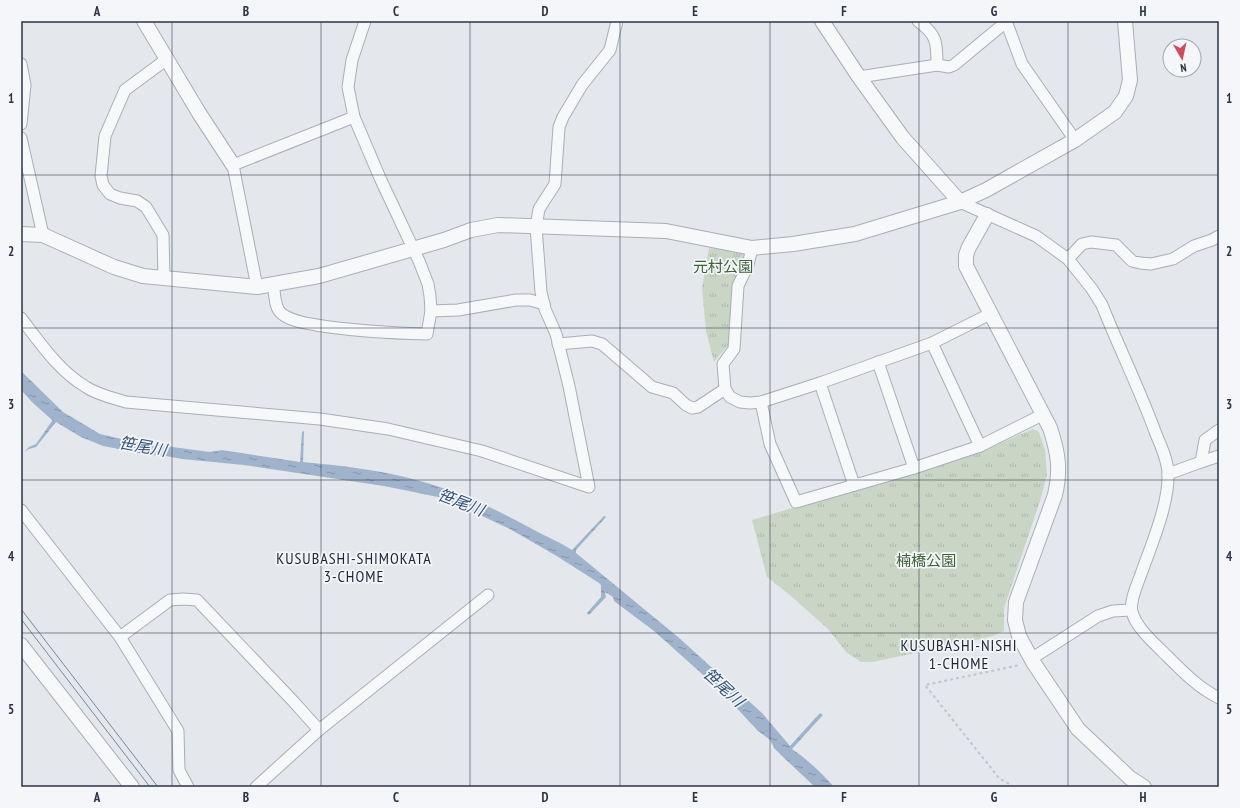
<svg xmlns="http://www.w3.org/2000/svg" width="1240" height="808" font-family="'PT Sans Narrow','Noto Sans JP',sans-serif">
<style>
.park{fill:url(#park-tufts)}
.water{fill:url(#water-ripples)}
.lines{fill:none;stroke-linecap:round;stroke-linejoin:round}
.minor-casing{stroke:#a9aeb7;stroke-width:13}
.tertiary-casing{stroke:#a9aeb7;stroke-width:16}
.path{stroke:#c2c5cb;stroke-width:2;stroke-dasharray:3 3;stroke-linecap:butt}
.minor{stroke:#f7f8fa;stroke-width:11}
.tertiary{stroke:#f7f8fa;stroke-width:14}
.tram{stroke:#7d8696;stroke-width:1}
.grid{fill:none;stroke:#2b3445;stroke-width:1;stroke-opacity:0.55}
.labels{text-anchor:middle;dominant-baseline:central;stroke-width:3.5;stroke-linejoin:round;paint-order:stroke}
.park-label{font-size:15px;fill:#3f6138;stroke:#f4f6f9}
.water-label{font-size:16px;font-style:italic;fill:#34527a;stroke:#f4f6f9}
.neighbourhood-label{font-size:16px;letter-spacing:1px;fill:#1d2536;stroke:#f4f6f9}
.neatline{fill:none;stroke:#2b3445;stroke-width:1.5}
.grid-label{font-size:13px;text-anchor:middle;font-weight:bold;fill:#2b3445}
</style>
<defs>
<pattern id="park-tufts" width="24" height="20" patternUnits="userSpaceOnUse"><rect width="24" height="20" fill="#c9d6c5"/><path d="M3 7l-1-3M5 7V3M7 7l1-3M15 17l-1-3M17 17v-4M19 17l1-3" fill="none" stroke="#adb8ab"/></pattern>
<pattern id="water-ripples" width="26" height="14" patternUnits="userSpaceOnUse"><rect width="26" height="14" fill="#9fb4cc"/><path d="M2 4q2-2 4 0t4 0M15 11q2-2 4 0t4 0" fill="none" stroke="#8293a7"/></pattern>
</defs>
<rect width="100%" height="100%" fill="#e4e7ec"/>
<g class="park">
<polygon points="709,248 744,252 743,264 732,285 730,343 714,362 706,331 702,288"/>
<polygon points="1033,429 1039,432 1045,450 1047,475 1040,501 1004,608 1004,631 993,636 873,662 861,662 846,652 828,629 791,596 767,577 752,520 982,451"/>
</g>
<path class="water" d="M21,371L63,412L100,434L135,442L210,452L222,450L300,462L302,432L304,431L303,462C342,466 383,470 420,481C460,492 498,510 534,530C547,537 560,542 572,550L604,516L606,517L576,550V553L678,637L762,713L790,746L820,713L823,715L792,749C807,759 822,773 834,787H815L783,757L774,748L770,740L757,730L720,690L654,631L614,601L613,597L605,592L606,597L589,615L587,613L601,597V585L599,583L555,555L508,528L443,498L384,486L244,465L182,459L166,456L150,455L103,446L81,437L56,422L36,447L29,449L24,452L29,447L36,444L52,421L51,419L33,403L21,390Z"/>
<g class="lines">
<g class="minor-casing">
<g id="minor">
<path d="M918,21C937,35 937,42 937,65"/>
<polyline points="1006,21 1022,64 1075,140"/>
<polyline points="21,64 25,85 21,124"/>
<polyline points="859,77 937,65 949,67 954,65 1006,22"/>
<polyline points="21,138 43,235"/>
<path d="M960,202L1036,236L1068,259L1092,289L1102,305C1119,348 1140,390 1156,434C1161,446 1168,461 1168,474C1169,504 1151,546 1141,574C1138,583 1129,602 1132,612C1136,627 1152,641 1163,652C1180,669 1197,687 1219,698"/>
<polyline points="752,248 748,265 738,286 734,349 723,364 725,389 730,397 740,402 750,403 761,402 820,383 932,343 990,314"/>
<polyline points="1068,259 1082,244 1091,242 1116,245 1132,261 1140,263 1151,264 1173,259 1194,246 1212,240 1219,236"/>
<polyline points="164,278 163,235 146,207 137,201 120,198 110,194 103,185 101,176 105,136 125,90 167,59"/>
<path d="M273,284C275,292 274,307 281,313C290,321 305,323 316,325C353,331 389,333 427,334L431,311L430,296L428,284L419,261L380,178L354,117L348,87L352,60L365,21"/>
<polyline points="257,287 233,165 354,117"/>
<polyline points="431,311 458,310 516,300 530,300 544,304"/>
<path d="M21,318C40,343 59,371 86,387C98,395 113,398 126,402L320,419L388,429L482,451L589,487L569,386L556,334L545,309L541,292L536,227L539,209L555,184L559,127L563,117L582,85L610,50L617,21"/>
<polyline points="932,343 980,446"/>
<polyline points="558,344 592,341 602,344 652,387 673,393 686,405 692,408 698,407 725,389"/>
<polyline points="878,362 914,468"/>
<polyline points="820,383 854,485"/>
<polyline points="761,402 770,444 796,502 914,468 980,446 1044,414"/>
<polyline points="1201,462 1205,440 1219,430"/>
<polyline points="1168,474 1201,462 1219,456"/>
<polyline points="21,510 120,637 178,731 179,770 188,787"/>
<polyline points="120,637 170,600 183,599 197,600 293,701 319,730"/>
<polyline points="1031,659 1098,616 1113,611 1131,610"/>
<polyline points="256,787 319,730 488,595"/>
</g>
</g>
<g class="tertiary-casing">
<g id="tertiary">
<polyline points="144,21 199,113 233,165"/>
<polyline points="822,21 859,77 903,138 960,202"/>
<path d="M987,215L969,247L966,255V266L1050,428C1058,452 1061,470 1055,495L1016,602L1015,620L1019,636L1033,662L1078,729L1130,778L1144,787"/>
<polyline points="21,234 43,235 114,267 143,276 257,287 319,276 444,240 471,230 498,225 666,231 752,248 793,244 855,234 960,202 986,190 1075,140 1115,112 1126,96 1130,80 1125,21"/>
<polyline points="21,645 132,787"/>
</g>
</g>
<polyline class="path" points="1014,787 999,778 925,685 1020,665"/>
<use href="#minor" class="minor"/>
<use href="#tertiary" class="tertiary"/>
<g class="tram">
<polyline points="21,609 158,787"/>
<polyline points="21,619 150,787"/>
</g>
</g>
<path class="grid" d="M172,21V787M321,21V787M470,21V787M620,21V787M770,21V787M919,21V787M1068,21V787M21,175H1219M21,328H1219M21,480H1219M21,633H1219"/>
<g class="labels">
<g class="park-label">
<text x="723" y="266">元村公園</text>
<text x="926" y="560">楠橋公園</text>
</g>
<g class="water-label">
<text transform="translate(143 446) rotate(10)">笹尾川</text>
<text transform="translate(461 502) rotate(21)">笹尾川</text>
<text transform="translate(724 687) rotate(43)">笹尾川</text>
</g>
<g class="neighbourhood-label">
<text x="354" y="558">KUSUBASHI-SHIMOKATA<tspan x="354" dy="18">3-CHOME</tspan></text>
<text x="959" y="645">KUSUBASHI-NISHI<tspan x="959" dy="18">1-CHOME</tspan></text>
</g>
</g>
<rect width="1240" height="808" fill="none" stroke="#f4f6f9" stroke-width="44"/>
<g transform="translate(1182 58) rotate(171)"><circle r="19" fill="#f4f6f9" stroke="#a4a8b1"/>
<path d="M0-3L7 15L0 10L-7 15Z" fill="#d1495b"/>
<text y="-6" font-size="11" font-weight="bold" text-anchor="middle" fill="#2b3445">N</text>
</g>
<rect x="22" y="22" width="1196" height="764" class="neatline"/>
<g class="grid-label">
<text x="97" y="16">A</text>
<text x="246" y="16">B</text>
<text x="396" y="16">C</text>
<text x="545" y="16">D</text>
<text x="695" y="16">E</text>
<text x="844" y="16">F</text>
<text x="994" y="16">G</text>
<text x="1143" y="16">H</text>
<text x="11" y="103">1</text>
<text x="1229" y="103">1</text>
<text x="11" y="256">2</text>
<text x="1229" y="256">2</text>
<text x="11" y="409">3</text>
<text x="1229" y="409">3</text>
<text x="11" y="561">4</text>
<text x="1229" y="561">4</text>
<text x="11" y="714">5</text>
<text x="1229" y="714">5</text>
<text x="97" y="802">A</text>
<text x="246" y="802">B</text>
<text x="396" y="802">C</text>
<text x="545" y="802">D</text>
<text x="695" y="802">E</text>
<text x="844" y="802">F</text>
<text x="994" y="802">G</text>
<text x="1143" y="802">H</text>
</g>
</svg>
